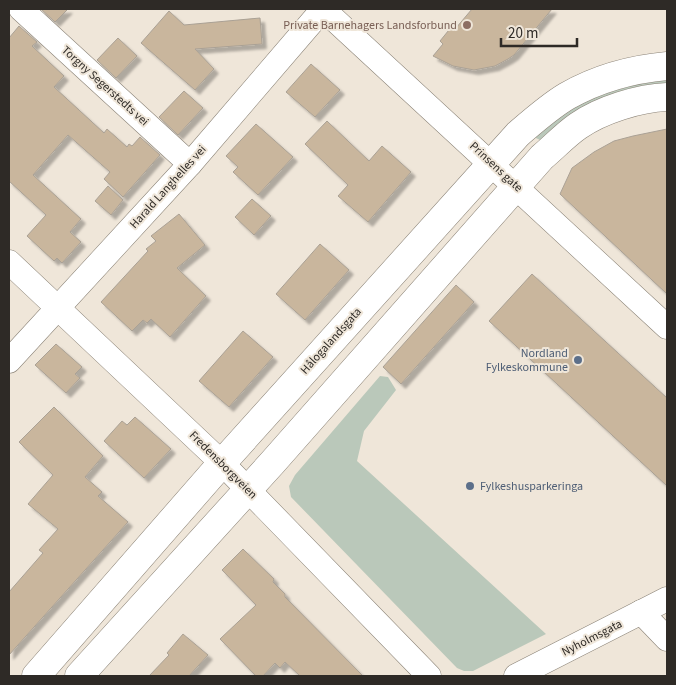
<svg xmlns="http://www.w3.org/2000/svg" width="676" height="685" font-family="'Source Sans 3',sans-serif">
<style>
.green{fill:#bac8ba}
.building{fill:#c9b69d;stroke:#aaa195;filter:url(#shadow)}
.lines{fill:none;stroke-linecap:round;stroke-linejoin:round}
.minor-casing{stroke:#8a8276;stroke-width:25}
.tertiary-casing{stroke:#8a8276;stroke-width:29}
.minor{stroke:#fff;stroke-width:24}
.tertiary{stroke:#fff;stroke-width:28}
.education-dot{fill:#8d6e63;stroke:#efe6d9;stroke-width:2}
.service-dot{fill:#5c6f8a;stroke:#efe6d9;stroke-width:2}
.labels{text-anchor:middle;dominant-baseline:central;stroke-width:4;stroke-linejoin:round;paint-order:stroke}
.education-label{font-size:12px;fill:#785e54;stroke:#efe6d9;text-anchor:end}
.street-label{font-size:12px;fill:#2e2a26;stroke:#efe6d9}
.service-label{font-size:12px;fill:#4e5e75;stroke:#efe6d9;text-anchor:end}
</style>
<defs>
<filter id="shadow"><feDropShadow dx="4.5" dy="4.5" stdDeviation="1" flood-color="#0004"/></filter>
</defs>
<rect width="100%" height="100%" fill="#efe6d9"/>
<g class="green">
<polygon points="667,78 667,88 542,141 536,138 535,134 570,108 616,87"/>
<polygon points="380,376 388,377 396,390 364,431 357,461 546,634 473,671 464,671 457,668 291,497 289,486 295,475"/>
</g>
<g class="building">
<polygon points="41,9 68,9 55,22"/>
<polygon points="472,9 552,9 514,55 508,59 495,66 474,70 453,66 433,56 443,44 440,41 453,25 456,28"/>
<polygon points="169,11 184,25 260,18 262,44 195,49 214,69 195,90 141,43"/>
<polygon points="19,26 37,42 32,46 64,76 54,87 104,133 107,129 127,147 129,144 132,146 140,137 160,155 123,197 104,179 110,172 68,135 33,175 81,219 70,232 81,242 62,263 57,258 54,261 27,236 46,215 9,181 9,38"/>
<polygon points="118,38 137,56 116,78 97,60"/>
<polygon points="311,64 340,90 315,117 286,92"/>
<polygon points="184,91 203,108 178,135 159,117"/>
<polygon points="327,121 369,161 382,146 411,172 368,222 338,196 348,185 305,144"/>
<polygon points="256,124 293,157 258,195 233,172 238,167 226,156"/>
<polygon points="667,129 667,294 560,194 572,168 594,152 614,141 633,136"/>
<polygon points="108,186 123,200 111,215 95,201"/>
<polygon points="252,199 271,216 254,235 235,217"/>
<polygon points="179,214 205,245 177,268 206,296 170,337 151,319 147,323 143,320 132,331 101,302 148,251 146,249 156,241 151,236"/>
<polygon points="320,244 349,270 305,320 276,294"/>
<polygon points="532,274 667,398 667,486 489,321"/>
<polygon points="456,285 474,302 401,384 383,367"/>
<polygon points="243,331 273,357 229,407 199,381"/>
<polygon points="56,344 82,367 75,374 80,378 66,393 35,365"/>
<polygon points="54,407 103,456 85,477 102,492 98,496 128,522 9,655 9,592 43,553 39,550 58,529 28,504 53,475 19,442"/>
<polygon points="135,417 171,449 144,478 104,441 122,421 127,425"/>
<polygon points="243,549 274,579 273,582 285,594 285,597 363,676 300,676 285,662 280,668 275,663 263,676 256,676 220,639 256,605 222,570"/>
<polygon points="183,634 208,655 189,676 149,676 169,655 167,653"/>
</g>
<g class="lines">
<g class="minor-casing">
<g id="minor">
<polyline points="21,9 190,164"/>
<polyline points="323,9 667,327"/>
<polyline points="9,262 222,463 429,676"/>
<polyline points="9,361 190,164 323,9"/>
<polyline points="641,612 667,639"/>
<polyline points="516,676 667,599"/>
</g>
</g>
<g class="tertiary-casing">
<g id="tertiary">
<path d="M36,676L222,463L518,134C533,121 550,106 567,96C597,79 633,69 667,66"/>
<path d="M79,676L273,462L542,157C554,147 565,135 578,126C601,110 639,98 667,97"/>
</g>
</g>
<use href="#minor" class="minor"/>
<use href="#tertiary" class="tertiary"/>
</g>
<circle class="education-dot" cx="467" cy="25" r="5"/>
<g class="service-dot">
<circle cx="578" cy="360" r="5"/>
<circle cx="470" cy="486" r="5"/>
</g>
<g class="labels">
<g class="education-label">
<text x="457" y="25">Private Barnehagers Landsforbund</text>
</g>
<g class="street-label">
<text transform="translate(105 86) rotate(42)">Torgny Segerstedts vei</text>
<text transform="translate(496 167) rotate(43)">Prinsens gate</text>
<text transform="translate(168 187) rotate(-48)">Harald Langhelles vei</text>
<text transform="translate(331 341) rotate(-48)">Hålogalandsgata</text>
<text transform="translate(223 465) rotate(45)">Fredensborgveien</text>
<text transform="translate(592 638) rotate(-27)">Nyholmsgata</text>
</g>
<g class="service-label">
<text x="568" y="353">Nordland<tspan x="568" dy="14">Fylkeskommune</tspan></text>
<text x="480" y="486" text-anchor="start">Fylkeshusparkeringa</text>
</g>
</g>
<rect width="676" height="685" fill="none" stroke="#2e2a26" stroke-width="20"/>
<path d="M501 38v8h76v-8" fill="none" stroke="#2e2a26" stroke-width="2.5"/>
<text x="508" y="38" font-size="15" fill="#2e2a26" stroke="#efe6d9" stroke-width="4" paint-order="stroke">20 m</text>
</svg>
